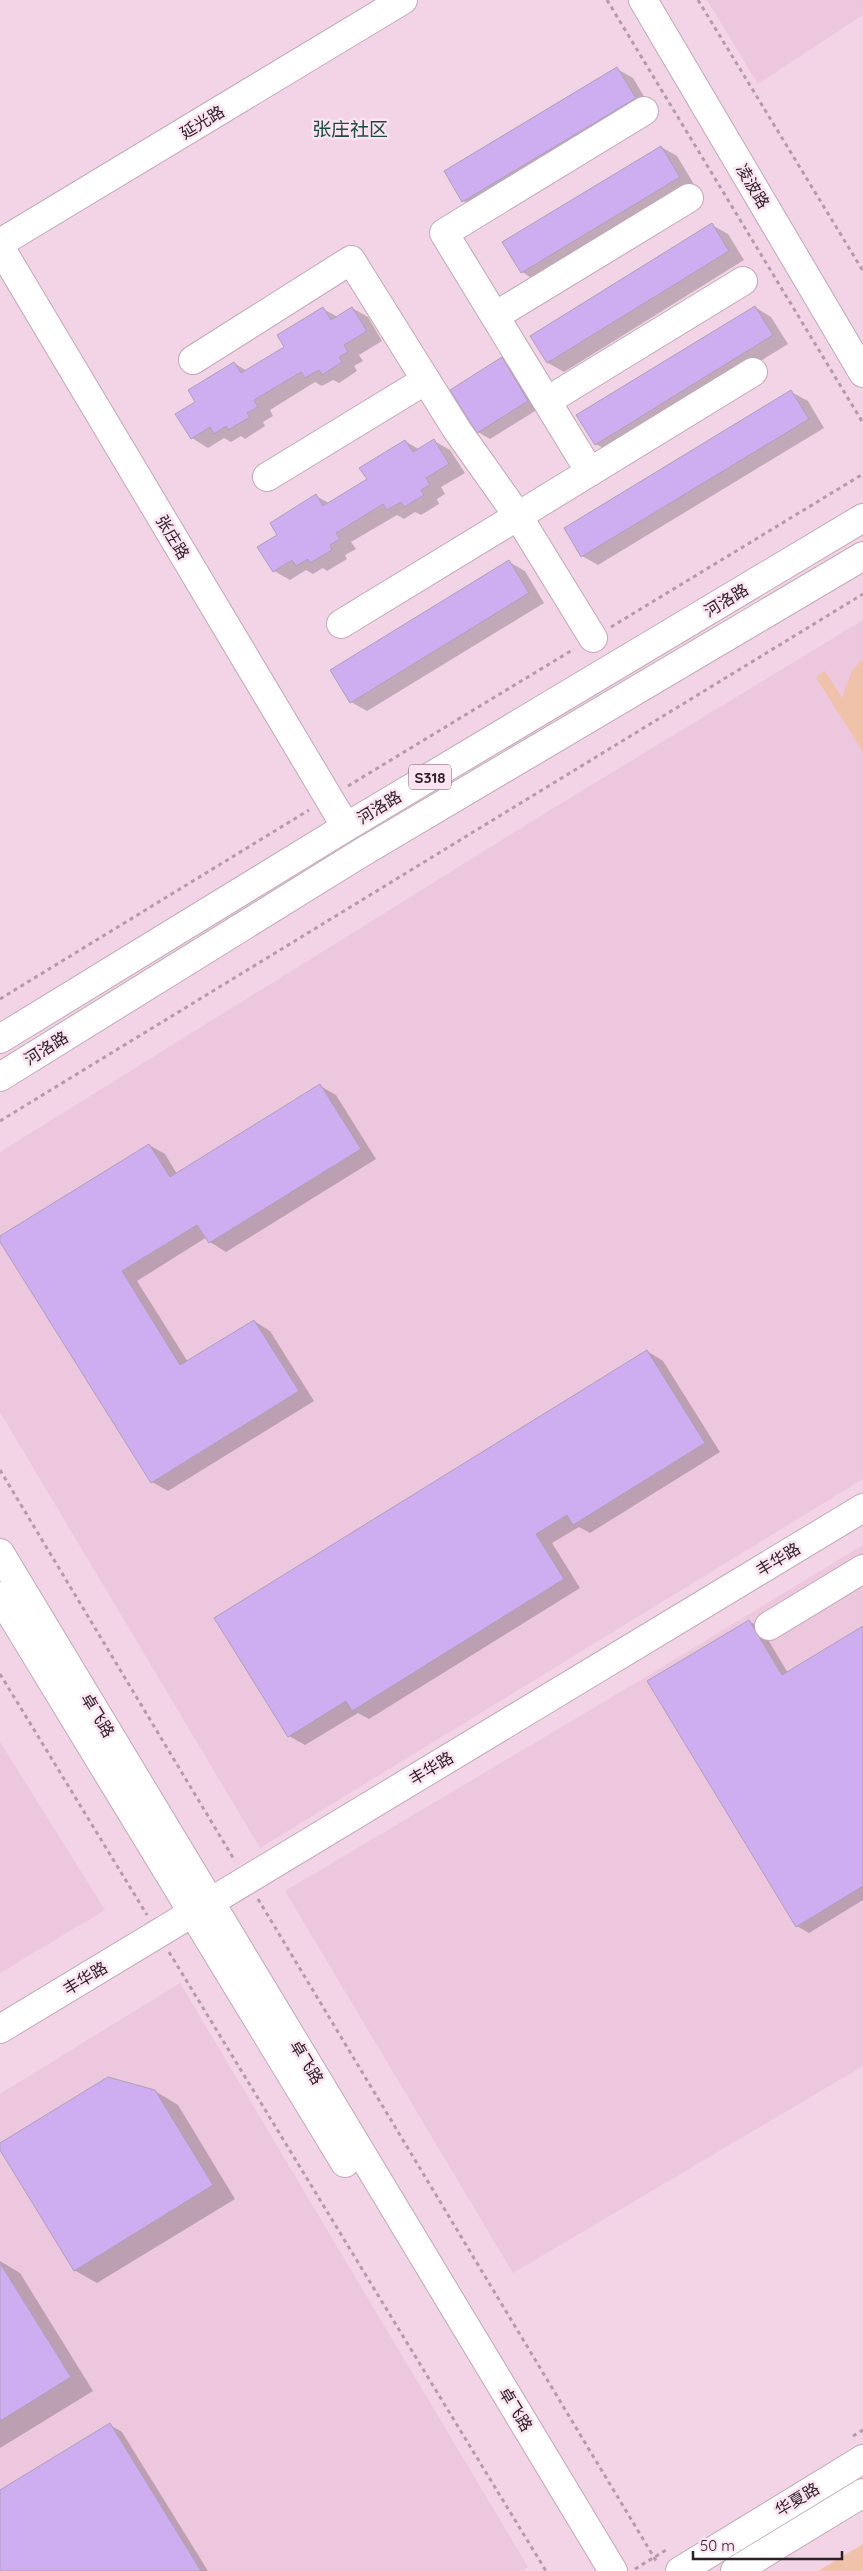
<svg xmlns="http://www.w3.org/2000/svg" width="863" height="2571" font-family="Quicksand,'Noto Sans SC',sans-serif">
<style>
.built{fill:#ecc7de}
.green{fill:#f0c2aa}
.shadow{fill:#0003}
.building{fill:#ceaef0;stroke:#ada0bb}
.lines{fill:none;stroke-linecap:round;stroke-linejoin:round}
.minor-casing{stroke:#c3a7b8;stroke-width:30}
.major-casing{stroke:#c3a7b8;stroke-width:30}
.path{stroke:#b39ba9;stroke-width:3;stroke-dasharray:4 4;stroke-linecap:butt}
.minor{stroke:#fff;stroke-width:28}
.major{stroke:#fff;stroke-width:28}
.labels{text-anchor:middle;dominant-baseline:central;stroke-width:5;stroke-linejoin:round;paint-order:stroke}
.shield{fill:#fce3f2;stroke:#6a5b64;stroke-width:1}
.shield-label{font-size:15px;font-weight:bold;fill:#2c2127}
.street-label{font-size:16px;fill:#2c2127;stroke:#fce3f2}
.quarter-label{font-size:19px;fill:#1a4c3d;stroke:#fce3f2}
</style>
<rect width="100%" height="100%" fill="#f2d4e6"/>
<g class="built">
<polygon points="707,0 863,0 863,15 758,84"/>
<polygon points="863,620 863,1479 260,1848 0,1412 0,1152 552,809"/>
<polygon points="863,1545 863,2066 513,2273 285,1891 639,1681"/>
<polygon points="0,1742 105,1910 0,1973"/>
<polygon points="180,1983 528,2567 522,2571 0,2571 0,2094"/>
</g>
<g class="green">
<polygon points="863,659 863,752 816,677 825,671 842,698 852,671"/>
<polygon points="863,2544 863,2571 818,2571"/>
</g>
<g class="shadow">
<polygon points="617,69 633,78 651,108 479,210 463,201"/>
<polygon points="661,147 677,156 695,186 538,282 522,272"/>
<polygon points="712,225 728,234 744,260 564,372 548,363 532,336"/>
<polygon points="755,307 771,317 788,344 612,453 596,444"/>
<polygon points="352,308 368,317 382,341 359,355 363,361 354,366 357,371 339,383 333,380 322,386 315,382 270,410 273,416 263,422 265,426 245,439 241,436 231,442 224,438 208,448 192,438 196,402 234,363 247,371 286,347 323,309 338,317"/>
<polygon points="502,359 514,366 540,408 490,439 478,432"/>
<polygon points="791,392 808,401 824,428 598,565 582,556"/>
<polygon points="405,441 420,450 434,441 450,450 465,473 441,487 445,494 437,499 439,504 421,515 415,512 404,519 397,515 351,542 356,549 345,555 347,559 327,571 323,568 313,574 306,570 290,580 274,571 279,535 316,496 329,503 368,479"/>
<polygon points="509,562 525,571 544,603 367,711 351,702"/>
<polygon points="320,1086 336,1095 376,1159 226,1252 210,1242 207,1237 137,1281 188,1362 254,1321 270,1331 314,1401 168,1491 152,1482 0,1238 149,1145 165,1154 177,1174"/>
<polygon points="647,1351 663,1361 720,1452 590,1533 579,1527 552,1543 580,1588 369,1719 358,1713 305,1745 289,1736"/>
<polygon points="749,1621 761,1628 788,1673 863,1628 863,1900 809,1933 797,1926"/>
<polygon points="155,2091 178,2105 235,2199 97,2283 74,2270 0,2148 0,2144"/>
<polygon points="0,2261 20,2273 93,2391 0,2448"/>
<polygon points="110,2425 122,2432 208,2571 0,2571 0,2491"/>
</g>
<g class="building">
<polygon points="617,67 636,98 462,202 444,171"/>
<polygon points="661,146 680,177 521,273 502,242"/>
<polygon points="712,223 729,251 547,363 530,336"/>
<polygon points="755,306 773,335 595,445 576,415"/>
<polygon points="323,307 331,320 352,307 367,331 344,345 348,352 339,357 342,362 322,375 319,370 305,378 301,372 254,400 258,407 247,413 250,417 228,430 226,426 214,434 210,427 191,439 175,414 195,402 188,390 234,362 241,373 284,347 277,335"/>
<polygon points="502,357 528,401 477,433 450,390"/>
<polygon points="791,390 809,419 581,557 564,528"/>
<polygon points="434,439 449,464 426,478 430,485 421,490 424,495 404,507 401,502 387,510 383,504 336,533 340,539 330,545 332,550 310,563 308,559 296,566 292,560 273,572 257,547 277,535 270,523 316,494 323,506 367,479 359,468 405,440 413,452"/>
<polygon points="509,560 529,593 350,703 330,670"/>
<polygon points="320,1084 361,1149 209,1243 197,1225 122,1271 180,1365 254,1320 299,1391 151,1483 0,1242 0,1236 149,1144 170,1177"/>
<polygon points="647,1350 705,1443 573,1525 567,1515 536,1534 564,1579 352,1711 346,1701 288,1737 214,1618"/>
<polygon points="749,1620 782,1675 863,1626 863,1886 796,1927 647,1681"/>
<polygon points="108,2077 155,2090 213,2185 74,2271 0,2150 0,2143"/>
<polygon points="0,2263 71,2377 0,2421"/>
<polygon points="110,2423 201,2571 0,2571 0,2490"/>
</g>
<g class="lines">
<g class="minor-casing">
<g id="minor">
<polyline points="643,0 863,373"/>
<polyline points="0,243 403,0"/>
<polyline points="0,247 346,827"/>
<polyline points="495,316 689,198"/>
<polyline points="193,360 351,260 457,430 518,516 341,624"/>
<polyline points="547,401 743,281"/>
<polyline points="590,472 444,233 644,111"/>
<polyline points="267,477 426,380"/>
<polyline points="593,638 518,516 753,372"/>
<polyline points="0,1553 613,2571"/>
<polyline points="0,1596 345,2163"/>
<polyline points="769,1626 863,1569"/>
<polyline points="0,2029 863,1508"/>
<polyline points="680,2571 863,2459"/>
<polyline points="735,2571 863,2493"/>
</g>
</g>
<g class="major-casing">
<g id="major">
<polyline points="0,1039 346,827 863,518"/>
<polyline points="0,1077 361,853 863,556"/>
</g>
</g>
<g class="path">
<polyline points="607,0 863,423"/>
<polyline points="698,0 863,271"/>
<polyline points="611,627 863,474"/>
<polyline points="348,786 574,649"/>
<polyline points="0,999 309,810"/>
<polyline points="0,1121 863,594"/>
<polyline points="0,1470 235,1861"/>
<polyline points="0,1674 147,1915"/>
<polyline points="258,1899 658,2564"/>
<polyline points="169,1952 546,2571"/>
<polyline points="853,2436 863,2430"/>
<polyline points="635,2569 666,2550"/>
</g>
<use href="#minor" class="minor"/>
<use href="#major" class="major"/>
</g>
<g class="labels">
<rect class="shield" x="409" y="764.5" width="42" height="25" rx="4"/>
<g class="shield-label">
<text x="430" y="777">S318</text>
</g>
<g class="street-label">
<text transform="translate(202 122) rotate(-31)">延光路</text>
<text transform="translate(753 186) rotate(59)">凌波路</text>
<text transform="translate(173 537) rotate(59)">张庄路</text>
<text transform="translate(726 600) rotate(-31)">河洛路</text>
<text transform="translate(379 807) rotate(-31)">河洛路</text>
<text transform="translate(46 1048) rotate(-32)">河洛路</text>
<text transform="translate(778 1559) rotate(-31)">丰华路</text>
<text transform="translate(98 1715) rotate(59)">卓飞路</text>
<text transform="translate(431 1768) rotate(-31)">丰华路</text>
<text transform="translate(85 1978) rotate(-31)">丰华路</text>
<text transform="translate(307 2062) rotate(59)">卓飞路</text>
<text transform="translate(516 2409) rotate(59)">卓飞路</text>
<text transform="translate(797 2499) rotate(-31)">华夏路</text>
</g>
<g class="quarter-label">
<text x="350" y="129">张庄社区</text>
</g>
</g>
<path d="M693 2551v8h149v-8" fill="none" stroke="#2c2127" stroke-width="2.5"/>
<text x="700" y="2551" font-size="15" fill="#2c2127" stroke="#fce3f2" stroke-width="4" paint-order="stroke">50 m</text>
</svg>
